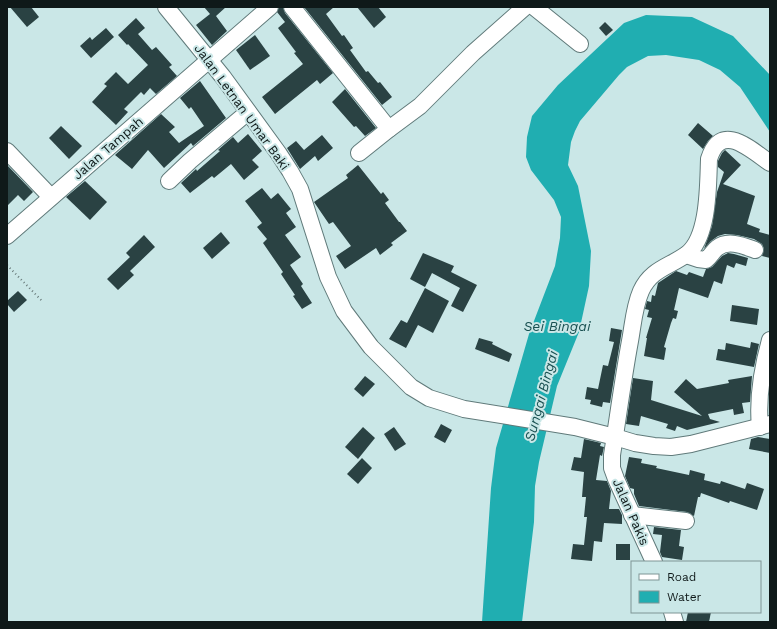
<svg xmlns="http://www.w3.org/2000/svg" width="777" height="629" font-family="'Work Sans',sans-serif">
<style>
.water{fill:#20aeb1}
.building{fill:#2a4243}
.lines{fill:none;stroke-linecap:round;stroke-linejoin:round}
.minor-casing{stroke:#607a7a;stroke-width:18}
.path{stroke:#667878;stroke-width:2;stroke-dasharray:1 3;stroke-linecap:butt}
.minor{stroke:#fff;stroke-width:16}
.labels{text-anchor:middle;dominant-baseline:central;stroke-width:4;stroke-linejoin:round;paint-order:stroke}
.street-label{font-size:13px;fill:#0f1919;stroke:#cae7e7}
.water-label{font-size:14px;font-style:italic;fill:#195051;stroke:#cae7e7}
</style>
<rect width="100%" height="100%" fill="#cae7e7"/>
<polygon class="water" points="646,15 692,17 733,36 770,75 770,132 740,87 720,70 699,60 666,55 648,56 627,67 619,75 580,121 575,131 571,142 568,165 578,186 591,251 589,286 579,332 557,386 539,462 535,486 534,522 522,622 482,622 491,488 496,448 529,334 555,266 560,238 561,217 554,200 531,170 526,157 527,137 532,116 558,85 624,23"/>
<g class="building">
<polygon points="10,7 31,7 39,17 27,27"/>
<polygon points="204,7 226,7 216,16 227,31 212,45 196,25 210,14"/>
<polygon points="279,7 283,7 285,13 333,73 320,84 317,80 275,114 262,97 303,64 294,53 296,52 278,28 285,22 277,12"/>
<polygon points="304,7 334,7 326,14 342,36 344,35 353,48 350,50 366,72 368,71 378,83 380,82 392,97 382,105"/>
<polygon points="357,7 378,7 386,17 374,28"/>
<polygon points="136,18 145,28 138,34 152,50 156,47 172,65 169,67 177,76 156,94 150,88 144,95 141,92 124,109 128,112 116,125 92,102 107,86 104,84 116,72 128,84 148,65 128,44 127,45 118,35"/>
<polygon points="605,22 613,30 606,36 599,28"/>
<polygon points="106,28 114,37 91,58 80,46 90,37 92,40"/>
<polygon points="255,35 270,56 250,70 236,50"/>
<polygon points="200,81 226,118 193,146 191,143 164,168 148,150 132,169 115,155 161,114 175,127 169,132 179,143 204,126 191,107 189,109 180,98"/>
<polygon points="345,89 376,128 365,136 356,126 354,127 332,102"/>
<polygon points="698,123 713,136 708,141 703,149 688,135"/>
<polygon points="61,126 82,146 69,159 49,138"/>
<polygon points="248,134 262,151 252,160 259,167 244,180 231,164 214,178 212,176 190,193 181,183 195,170 196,169 197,171 220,151 218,150 233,137 238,143"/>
<polygon points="322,135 333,148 318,161 315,156 300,169 287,148 296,141 304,150"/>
<polygon points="725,150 741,165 723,184 755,196 747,224 760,229 759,232 770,235 770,258 762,256 764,249 762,244 754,239 737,235 725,234 718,236 711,241 704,249 712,226 717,192 724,172 718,167 718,161 722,153"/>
<polygon points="7,165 33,192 24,201 18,195 7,206"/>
<polygon points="358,165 381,194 383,192 389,200 385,203 399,222 400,222 407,231 391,243 393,245 380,255 376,248 345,269 336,256 351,246 333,222 329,224 314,202 348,178 346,175"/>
<polygon points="85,181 107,202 90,220 66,197"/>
<polygon points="262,188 271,199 278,193 291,209 286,213 296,227 285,235 301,257 290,265 303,284 301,286 312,303 302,309 293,296 295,295 281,274 283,272 263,243 267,239 257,227 262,223 245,201"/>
<polygon points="221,232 230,243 212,259 203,248"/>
<polygon points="144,235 155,247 130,271 134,275 118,290 107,279 130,257 126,253"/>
<polygon points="423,253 454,266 451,272 477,285 463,312 451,306 460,288 432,273 425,287 410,279"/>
<polygon points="728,253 734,254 748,258 746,266 736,263 734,268 727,265 722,284 714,281 708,298 679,288 674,310 678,311 676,319 673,318 671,323 664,347 666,348 664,360 644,356 647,338 646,338 652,318 647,317 649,310 645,309 647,301 651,302 652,295 655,296 658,283 676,271 687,275 689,272 703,277 706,269 712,267 722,256"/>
<polygon points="425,288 449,301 433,333 418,325 406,348 389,339 401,320 407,323"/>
<polygon points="18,291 27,300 14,312 7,304 7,301"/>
<polygon points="732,305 759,309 757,325 730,321"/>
<polygon points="611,328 622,330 610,403 603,402 602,407 590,404 591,400 585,399 587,387 598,389 603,365 608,366 614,342 609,341"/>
<polygon points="479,338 493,342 492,344 512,354 509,362 475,349"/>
<polygon points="751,342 759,344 754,367 716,360 718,349 725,350 726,343 750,348"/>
<polygon points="365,376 375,384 363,397 354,389"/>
<polygon points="752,376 750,402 742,403 744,413 734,415 733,409 708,414 710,419 720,422 687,430 677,426 675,431 666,428 668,424 641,416 639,426 626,424 633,378 653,381 651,400 702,416 674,392 686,379 697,389 729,383 728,380"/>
<polygon points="441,424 452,430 445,443 434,437"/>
<polygon points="363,427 375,438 358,459 345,447"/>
<polygon points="394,427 406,444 395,451 384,434"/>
<polygon points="758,437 770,439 770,453 749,449 751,439"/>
<polygon points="584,439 601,443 600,446 604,447 602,456 600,455 596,480 607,481 611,491 609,509 619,509 622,515 622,524 604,523 602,542 594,541 592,561 571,559 573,544 584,545 587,517 584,517 586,497 582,497 584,472 571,470 574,457 581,458"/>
<polygon points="629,457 642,459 641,463 657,466 656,468 689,475 690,470 705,474 704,480 720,484 721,481 745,489 747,483 764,489 757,510 730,501 729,503 701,493 700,497 698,497 694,516 687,512 639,506 634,494 634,489 630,488 625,476"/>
<polygon points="362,458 372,468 358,484 347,474"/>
<polygon points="654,527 681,530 679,546 684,547 682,560 662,557 660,552 662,535 653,534"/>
<rect x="616" y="544" width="14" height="16"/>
<polygon points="688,612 711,612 709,622 686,622"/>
</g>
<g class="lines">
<g class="minor-casing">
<g id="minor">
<polyline points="166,7 223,77 279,154 290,171 300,189 328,277 344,311 371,347 411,387 429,398 464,409 575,427 615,437 635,443 654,446 671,447 691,444 770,424"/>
<polyline points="292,7 389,129"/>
<polyline points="534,7 580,44"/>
<polyline points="7,151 51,197"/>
<polyline points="359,153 389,129 420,106 473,53 525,7"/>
<polyline points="169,181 190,161 248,112"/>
<polyline points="7,236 270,7"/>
<path d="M686,255L698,259L706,260C711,256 713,251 717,248C728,239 744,246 755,250"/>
<path d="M760,427C757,397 762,369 770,340"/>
<polyline points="632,515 686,521"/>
<path d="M654,562L616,479L612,468V455C618,417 623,379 630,341C633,325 634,307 641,291C651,269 669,267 687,254C709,237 708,185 709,159C721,121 750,149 770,163"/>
<polyline points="672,612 675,622"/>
</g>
</g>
<polyline class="path" points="7,265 43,302"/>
<use href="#minor" class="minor"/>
</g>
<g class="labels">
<g class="street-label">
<text transform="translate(242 107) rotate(54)">Jalan Letnan Umar Baki</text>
<text transform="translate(108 148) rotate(-41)">Jalan Tampah</text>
<text transform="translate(631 512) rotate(66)">Jalan Pakis</text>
</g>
<g class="water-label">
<text x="557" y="326">Sei Bingai</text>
<text transform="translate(541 396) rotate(-75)">Sungai Bingai</text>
</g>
</g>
<rect width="777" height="629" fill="none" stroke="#0f1919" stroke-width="16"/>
<rect x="631" y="561" width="130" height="52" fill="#cae7e7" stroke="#7f9595"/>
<rect x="639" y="574" width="20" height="6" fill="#ffffff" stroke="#7f9595"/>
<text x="667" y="581" font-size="12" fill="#0f1919">Road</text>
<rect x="639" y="591" width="20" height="12" fill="#20aeb1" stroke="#7f9595"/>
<text x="667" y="601" font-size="12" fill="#0f1919">Water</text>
</svg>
